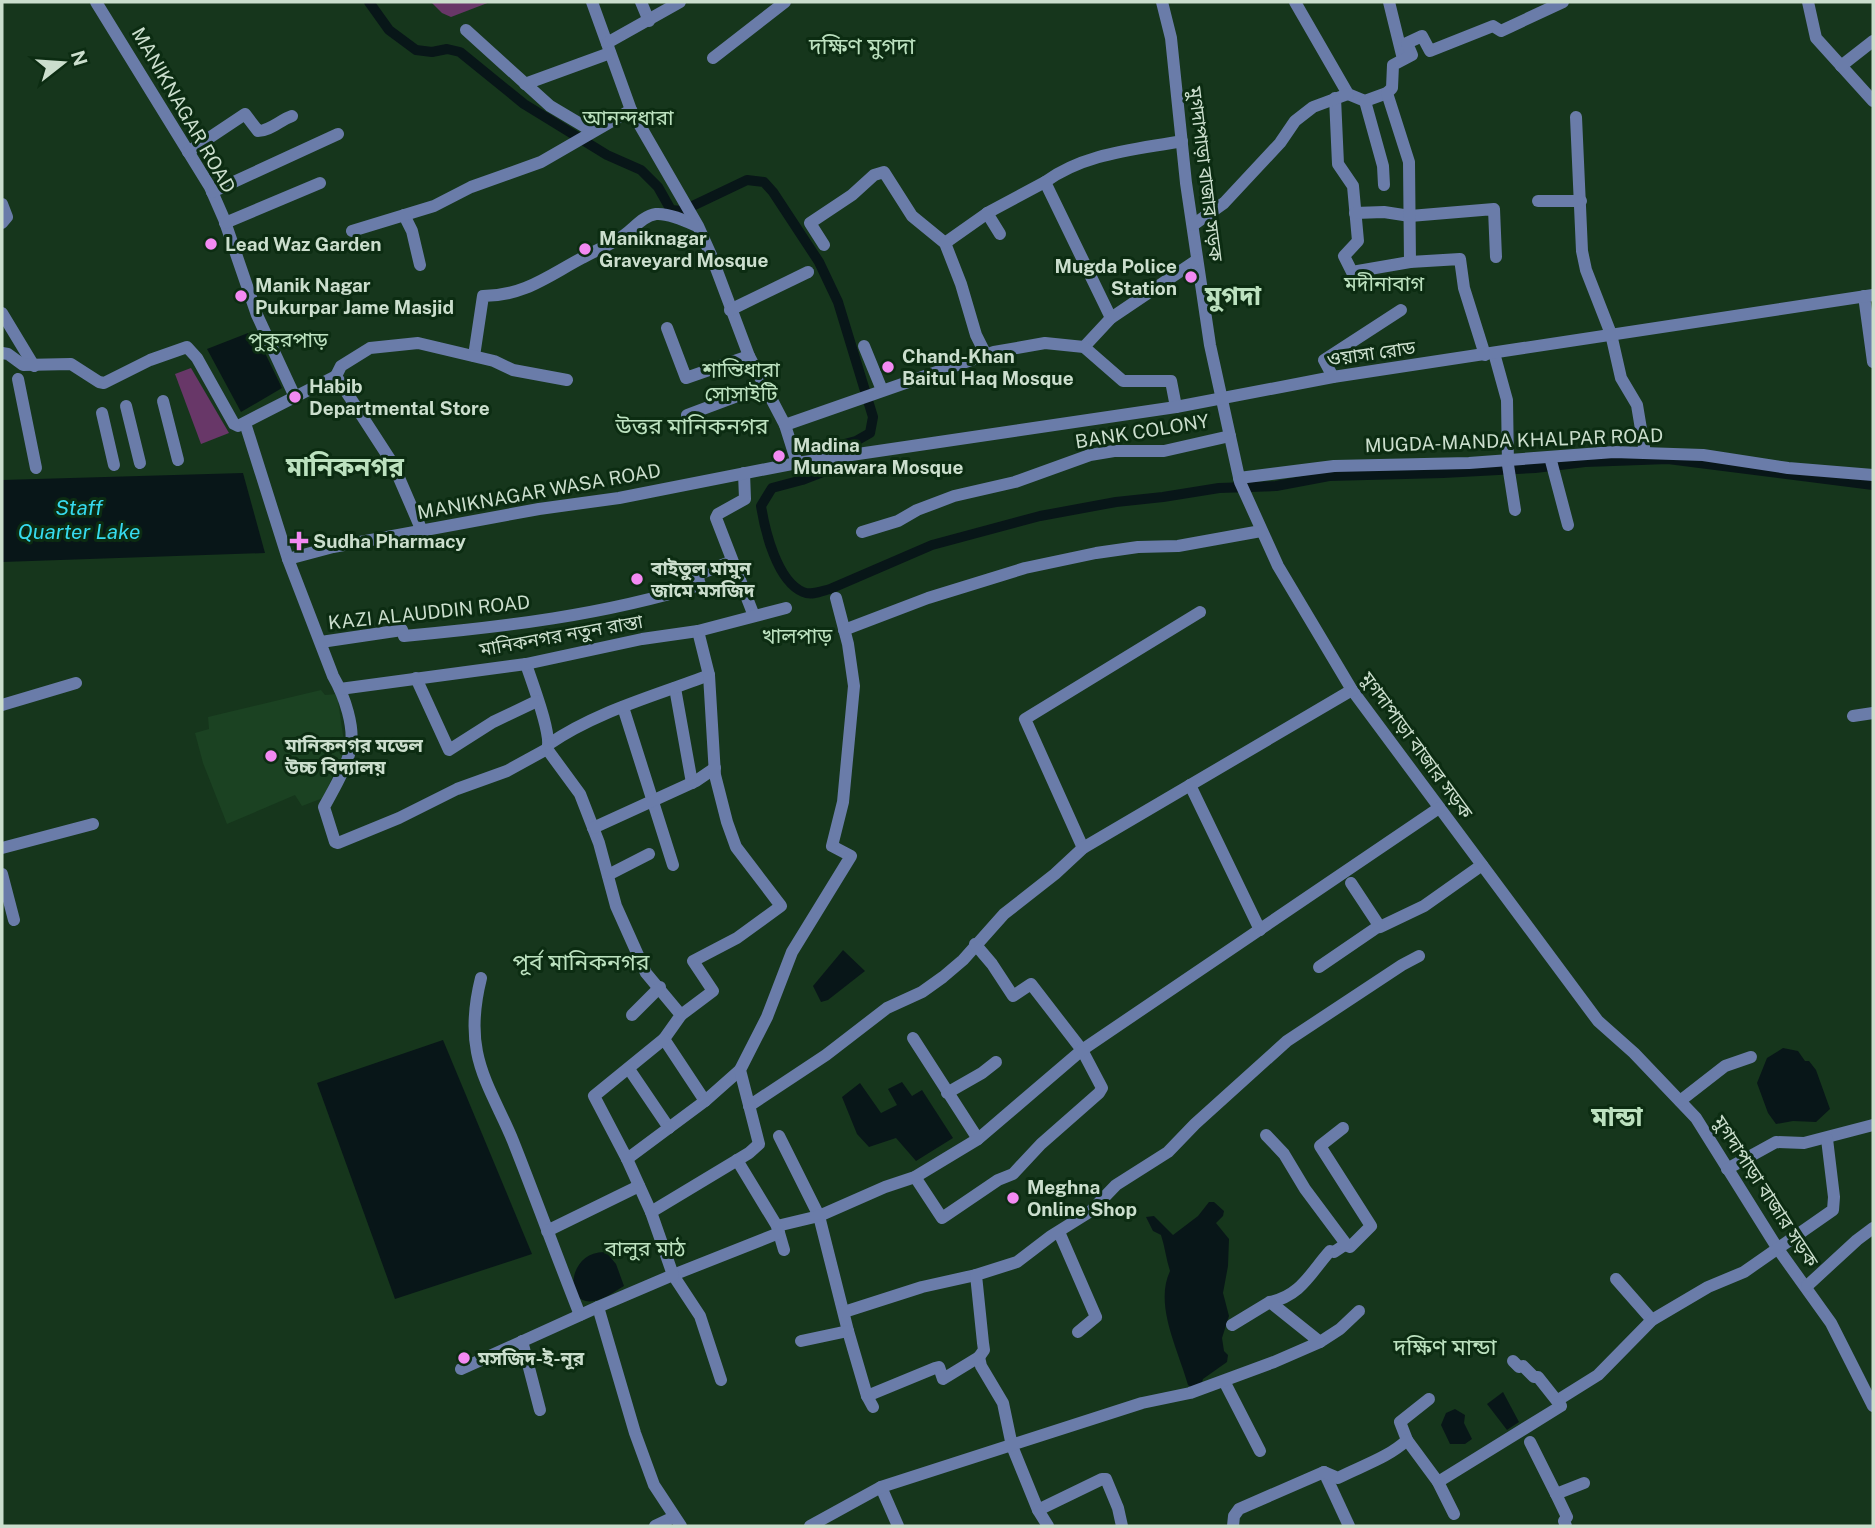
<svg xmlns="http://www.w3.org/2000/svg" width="1875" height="1528" font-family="'Public Sans','Noto Sans Bengali',sans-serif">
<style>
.built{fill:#1b4222}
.green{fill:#683768}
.water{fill:#081618}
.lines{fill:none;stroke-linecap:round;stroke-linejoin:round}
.canal{stroke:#081618;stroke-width:10}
.minor{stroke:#6a7ca9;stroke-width:12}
.poi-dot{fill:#f38af2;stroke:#0c2c12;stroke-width:2.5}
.labels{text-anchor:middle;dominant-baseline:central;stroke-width:6;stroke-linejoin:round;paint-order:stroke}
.street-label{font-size:19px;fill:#cbdecd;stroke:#0c2c12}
.poi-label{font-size:19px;font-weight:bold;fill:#cbdecd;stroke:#0c2c12;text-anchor:start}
.neighbourhood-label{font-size:21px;fill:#bce1bf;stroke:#0c2c12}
.water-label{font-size:21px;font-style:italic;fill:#36daee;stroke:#0c2c12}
.quarter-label{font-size:23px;fill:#bce1bf;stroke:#0c2c12}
.district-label{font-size:26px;font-weight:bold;fill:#bce1bf;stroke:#0c2c12}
</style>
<rect width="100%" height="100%" fill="#16361c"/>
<polygon class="built" points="321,690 325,695 337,694 345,749 323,798 302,806 295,795 227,824 203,763 195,733 209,729 208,717"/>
<g class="green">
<polygon points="431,2 490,2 451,17 442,13"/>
<polygon points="191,368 229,433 201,444 175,374"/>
</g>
<g class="water">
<polygon points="248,333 265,353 282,388 241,412 207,349"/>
<polygon points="243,473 265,553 2,562 2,480"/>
<polygon points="843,950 865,971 828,1000 821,1002 813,986"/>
<polygon points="443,1040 532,1254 395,1299 317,1083"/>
<polygon points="1783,1048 1798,1051 1805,1061 1809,1061 1816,1070 1830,1109 1816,1122 1793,1121 1776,1124 1768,1113 1757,1083 1767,1058"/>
<polygon points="902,1082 912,1096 922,1090 953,1138 916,1161 896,1138 869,1147 857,1134 842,1097 860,1083 881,1113 897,1105 888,1089"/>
<path d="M1209,1202H1214L1224,1211L1223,1216L1216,1223L1229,1239L1228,1266L1223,1293L1229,1316L1222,1338L1224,1351L1228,1355L1227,1362L1203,1379L1202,1382L1193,1389L1188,1385C1178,1349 1154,1305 1170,1271C1166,1259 1165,1247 1161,1235L1153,1231L1146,1217L1154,1216L1173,1235L1198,1216Z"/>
<path d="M606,1252L616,1264L624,1286C615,1291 605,1299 594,1301C563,1307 567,1250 606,1252Z"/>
<polygon points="1503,1392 1519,1422 1507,1430 1487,1404"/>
<polygon points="1455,1409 1465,1415 1464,1423 1472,1439 1465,1444 1450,1444 1441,1425 1446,1413"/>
</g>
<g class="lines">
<path class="canal" d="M369,2L389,30L416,50L432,52L447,49L460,52L524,104L607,155L641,170L658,187L671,210L682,211L747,180L764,182L773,192L819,262L838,302L873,417L870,433L856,441L833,447V468L802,480L772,488L761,506C765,531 777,581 803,592C812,596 822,591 830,589L932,545L1040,516L1116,502L1163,497L1219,488L1276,486L1329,476L1443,473L1535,468L1585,462L1668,459L1873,485"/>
<g class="minor">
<polyline points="96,2 210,187 224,219 257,315 295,397"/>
<polyline points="592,2 631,110 698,226 711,255 749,356 785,425 797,463"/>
<polyline points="641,2 649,21"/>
<polyline points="1162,2 1171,38 1186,183 1210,345 1240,482 1278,566 1352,690 1598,1021 1634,1053 1696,1118 1778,1249 1831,1323 1873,1406"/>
<polyline points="1295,2 1348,94 1365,101 1387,93"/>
<polyline points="1389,2 1403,59"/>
<polyline points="1808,2 1816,38 1873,101"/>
<polyline points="466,30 550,106 592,131"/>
<polyline points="607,43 680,2"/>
<polyline points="713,58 785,2"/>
<polyline points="1841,66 1873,41"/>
<polyline points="525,84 610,53"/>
<polyline points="1335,98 1338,164 1353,186 1358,241 1344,256 1352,272 1410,262 1460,259 1464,288 1485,355"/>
<polyline points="1365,101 1383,166 1384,185"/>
<polyline points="1576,117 1582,251 1586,270 1611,334 1621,378 1637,405 1645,453"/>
<path d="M188,152L245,114L258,131C270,131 280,120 292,116"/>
<path d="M1045,182C1085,153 1134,150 1182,141"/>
<polyline points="212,192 338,134"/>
<polyline points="1538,201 1581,201"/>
<polyline points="2,204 7,217 2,223"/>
<polyline points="987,213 1000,234"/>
<polyline points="1355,213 1384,212 1410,216 1494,209 1496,257"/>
<polyline points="404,215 412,231 420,265"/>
<polyline points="225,223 320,183"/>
<polyline points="1193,225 1224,203 1280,143 1295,121 1313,107 1348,94"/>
<polyline points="352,231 434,206 471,187 541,162 631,110"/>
<polyline points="945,243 989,212 1045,182 1111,318"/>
<polyline points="824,245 810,223 852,195 874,175 884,172 912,216 945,243 961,284 976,335 986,355"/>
<polyline points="1410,262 1409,162 1387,93 1392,88 1393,65 1412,55 1407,43 1422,36 1430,51 1493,26 1501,31 1563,2"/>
<polyline points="1864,296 1873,362"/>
<polyline points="730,310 808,272"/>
<polyline points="2,313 34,366"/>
<polyline points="667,328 686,378 749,356"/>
<polyline points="864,346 882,390"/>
<polyline points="1084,347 1111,318 1197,260"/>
<polyline points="2,353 8,354 23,365 71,364 99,382 104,383 150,360 187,347 197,358 234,424 238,426 336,376"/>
<polyline points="1494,353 1507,400 1508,465 1515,510"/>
<path d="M474,356L483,296C524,296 548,276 582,258C594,251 608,246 620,238C632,231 642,216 656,214C669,213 686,221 697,226"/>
<polyline points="336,376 341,366 370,348 418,343 494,361 513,370 567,380"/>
<polyline points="336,376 393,464 422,531"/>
<polyline points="1333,377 1324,360 1401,310"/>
<polyline points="18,379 36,468"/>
<polyline points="163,401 178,460"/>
<polyline points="126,406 140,463"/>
<polyline points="102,413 114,465"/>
<polyline points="687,415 764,386"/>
<path d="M245,423L288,559L333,676C344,695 356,728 350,751C345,770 334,789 324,807L335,842L338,843L399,818L457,789L507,771L547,749"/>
<polyline points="785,425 994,352 1045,343 1084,347 1123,381 1171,381 1176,407"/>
<polyline points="1550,457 1568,525"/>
<polyline points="744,473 745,499 718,514 716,518 754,616"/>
<polyline points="1239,478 1334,466 1469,463 1614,452 1703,455 1788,468 1873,475"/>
<polyline points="862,532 898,521 917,510 954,496 1015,482 1090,455 1114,451 1164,451 1230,436"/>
<polyline points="288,559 333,547 539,509 619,498 797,463 1176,407 1333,377 1873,295"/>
<polyline points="844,630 928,598 1025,568 1096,553 1138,547 1178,546 1261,531"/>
<path d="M321,642L402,630L404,636C503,627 604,615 700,585L697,575L732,561"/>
<path d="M526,664C531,680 553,736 547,749L580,794L599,843L616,906L646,973L681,1015L664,1039L705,1101L740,1070"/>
<polyline points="416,678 449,750 493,722 537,701"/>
<polyline points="675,688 692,783"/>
<polyline points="340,689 526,664 642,639 698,631 786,608"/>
<polyline points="2,705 76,683"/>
<polyline points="623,707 673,865"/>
<polyline points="1853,716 1873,713"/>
<path d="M549,744C597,711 655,696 709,675"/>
<polyline points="1190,785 1260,930"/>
<polyline points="593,828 696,781 715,768"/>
<polyline points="2,848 93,824"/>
<polyline points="1083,848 1025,719 1200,612"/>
<polyline points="2,874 14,920"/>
<polyline points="608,875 649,854"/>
<polyline points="1351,883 1380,927 1424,906 1482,865"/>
<polyline points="1319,967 1379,926"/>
<path d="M481,978C475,1002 472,1027 477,1052C483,1083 501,1111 513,1141C536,1199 557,1257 580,1315"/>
<polyline points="632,1015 660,987"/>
<polyline points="681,1015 713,991 693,961 737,938 781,906 736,847 727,822 715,775 709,675 698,631"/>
<polyline points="913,1038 978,1139"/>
<polyline points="629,1069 669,1128"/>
<polyline points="947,1093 982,1073 996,1062"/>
<polyline points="1680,1101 1725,1066 1751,1057"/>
<polyline points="749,1106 826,1055 887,1008 922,992 943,977 963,960 1004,914 1055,874 1083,848 1352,690"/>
<polyline points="1343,1128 1320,1146 1371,1226 1350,1247 1345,1245"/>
<path d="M1266,1135L1284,1154L1305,1189L1346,1244L1334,1252L1330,1251C1311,1272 1301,1296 1270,1302"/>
<polyline points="779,1136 819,1216 848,1331 867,1396 873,1407"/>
<polyline points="627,1159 705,1101"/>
<polyline points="737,1160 777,1226 784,1250"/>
<polyline points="1727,1169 1776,1142 1804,1143 1873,1125"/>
<polyline points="915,1177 942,1218 998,1180 1013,1174 1041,1144 1099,1093 1102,1088 1082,1050 1031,984 1013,996 992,964 975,944"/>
<polyline points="651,1212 627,1159 594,1096 664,1039"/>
<polyline points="777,1226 819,1216 885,1187 915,1177 978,1139 1082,1050 1439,808"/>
<polyline points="547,1231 639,1186"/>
<polyline points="1059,1232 1096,1317 1078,1332"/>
<polyline points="1616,1279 1652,1320"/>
<polyline points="1807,1286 1857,1240 1873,1228"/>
<polyline points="844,1312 922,1287 976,1275"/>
<polyline points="522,1341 540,1410"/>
<polyline points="801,1341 848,1331"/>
<polyline points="1320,1342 1340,1329 1359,1311"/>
<polyline points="979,1357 984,1350 983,1343 976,1275 1017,1262 1051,1236 1091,1211 1116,1185 1168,1152 1195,1124 1287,1041 1402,965 1419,956"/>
<polyline points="461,1369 598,1307"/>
<polyline points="721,1380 700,1316 673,1275 779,1233"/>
<polyline points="1224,1381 1260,1451"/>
<polyline points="867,1396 935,1368 939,1367 943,1379 979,1357 981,1366 1003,1403 1012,1446 1038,1510 1102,1479 1106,1479 1118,1508 1122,1526"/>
<polyline points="1558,1400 1598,1375 1652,1320 1708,1287 1744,1272 1833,1210 1834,1197 1827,1139"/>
<polyline points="1407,1440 1400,1422 1429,1399"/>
<polyline points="1530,1442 1556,1494"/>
<polyline points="1324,1472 1349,1526"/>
<polyline points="1438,1482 1454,1514"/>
<polyline points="881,1487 898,1526"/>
<polyline points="1038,1510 1048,1526"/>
<polyline points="655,1526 674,1517"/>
<polyline points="681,1526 654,1485 635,1433 598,1307 673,1275 651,1212 749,1153 759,1144 740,1070 767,1017 792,952 851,856 832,846 843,802 854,686 848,644 836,598"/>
<polyline points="810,1526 881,1487 1142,1403 1190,1393 1274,1362 1320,1342 1270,1302 1232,1325"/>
<path d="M1233,1526L1234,1516L1239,1509L1324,1472L1338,1478C1361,1466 1388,1458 1407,1440L1438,1482L1561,1406L1538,1377H1534L1523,1366L1519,1367L1513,1361"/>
<polyline points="1566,1526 1564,1521 1567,1517 1556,1494 1584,1483"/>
</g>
</g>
<g class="poi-dot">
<circle cx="211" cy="244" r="7"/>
<circle cx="585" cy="249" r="7"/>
<circle cx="1191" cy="277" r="7"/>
<circle cx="241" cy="296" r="7"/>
<circle cx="888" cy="367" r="7"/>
<circle cx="295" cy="397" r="7"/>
<circle cx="779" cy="456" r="7"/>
<path d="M295.5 530.5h7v7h7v7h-7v7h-7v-7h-7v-7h7z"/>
<circle cx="637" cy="579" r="7"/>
<circle cx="271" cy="756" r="7"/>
<circle cx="1013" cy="1198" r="7"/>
<circle cx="464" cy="1358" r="7"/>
</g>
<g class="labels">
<g class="street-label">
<text transform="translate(184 110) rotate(60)">MANIKNAGAR ROAD</text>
<text transform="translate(1206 174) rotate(83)">মুগদাপাড়া বাজার সড়ক</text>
<text transform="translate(1371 353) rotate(-8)">ওয়াসা রোড</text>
<text transform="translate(1142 431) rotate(-9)">BANK COLONY</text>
<text transform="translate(1514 440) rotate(-2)">MUGDA-MANDA KHALPAR ROAD</text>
<text transform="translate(539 491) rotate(-10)">MANIKNAGAR WASA ROAD</text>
<text transform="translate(429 612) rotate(-6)">KAZI ALAUDDIN ROAD</text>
<text transform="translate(561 635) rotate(-10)">মানিকনগর নতুন রাস্তা</text>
<text transform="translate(1417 745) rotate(54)">মুগদাপাড়া বাজার সড়ক</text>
<text transform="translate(1766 1191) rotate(57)">মুগদাপাড়া বাজার সড়ক</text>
</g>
<g class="poi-label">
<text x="599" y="238">Maniknagar<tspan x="599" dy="22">Graveyard Mosque</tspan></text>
<text x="225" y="244">Lead Waz Garden</text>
<text x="1177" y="266" text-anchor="end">Mugda Police<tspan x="1177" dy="22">Station</tspan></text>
<text x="255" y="285">Manik Nagar<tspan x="255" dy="22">Pukurpar Jame Masjid</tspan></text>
<text x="902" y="356">Chand-Khan<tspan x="902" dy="22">Baitul Haq Mosque</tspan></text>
<text x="309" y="386">Habib<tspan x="309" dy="22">Departmental Store</tspan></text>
<text x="793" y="445">Madina<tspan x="793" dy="22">Munawara Mosque</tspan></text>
<text x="313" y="541">Sudha Pharmacy</text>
<text x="651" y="568">বাইতুল মামুন<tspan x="651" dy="22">জামে মসজিদ</tspan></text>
<text x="285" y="745">মানিকনগর মডেল<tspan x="285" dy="22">উচ্চ বিদ্যালয়</tspan></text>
<text x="1027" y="1187">Meghna<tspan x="1027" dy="22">Online Shop</tspan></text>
<text x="478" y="1358">মসজিদ-ই-নূর</text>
</g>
<g class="neighbourhood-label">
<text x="628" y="117">আনন্দধারা</text>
<text x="1384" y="283">মদীনাবাগ</text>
<text x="288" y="339">পুকুরপাড়</text>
<text x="741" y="369">শান্তিধারা<tspan x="741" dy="24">সোসাইটি</tspan></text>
<text x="797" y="635">খালপাড়</text>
<text x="645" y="1248">বালুর মাঠ</text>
</g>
<g class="water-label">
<text x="79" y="507">Staff<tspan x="79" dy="24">Quarter Lake</tspan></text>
</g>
<g class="quarter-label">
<text x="862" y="45">দক্ষিণ মুগদা</text>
<text x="692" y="425">উত্তর মানিকনগর</text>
<text x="581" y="961">পূর্ব মানিকনগর</text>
<text x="1445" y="1346">দক্ষিণ মান্ডা</text>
</g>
<g class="district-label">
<text x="1233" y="295">মুগদা</text>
<text x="345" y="466">মানিকনগর</text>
<text x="1617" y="1116">মান্ডা</text>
</g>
</g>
<rect width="1875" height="1528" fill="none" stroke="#cbdecd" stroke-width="7"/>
<g transform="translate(63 63) rotate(73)" stroke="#0c2c12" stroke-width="5" paint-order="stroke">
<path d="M0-5L12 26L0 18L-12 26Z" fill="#cbdecd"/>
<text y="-10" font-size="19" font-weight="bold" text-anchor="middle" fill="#cbdecd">N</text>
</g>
</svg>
